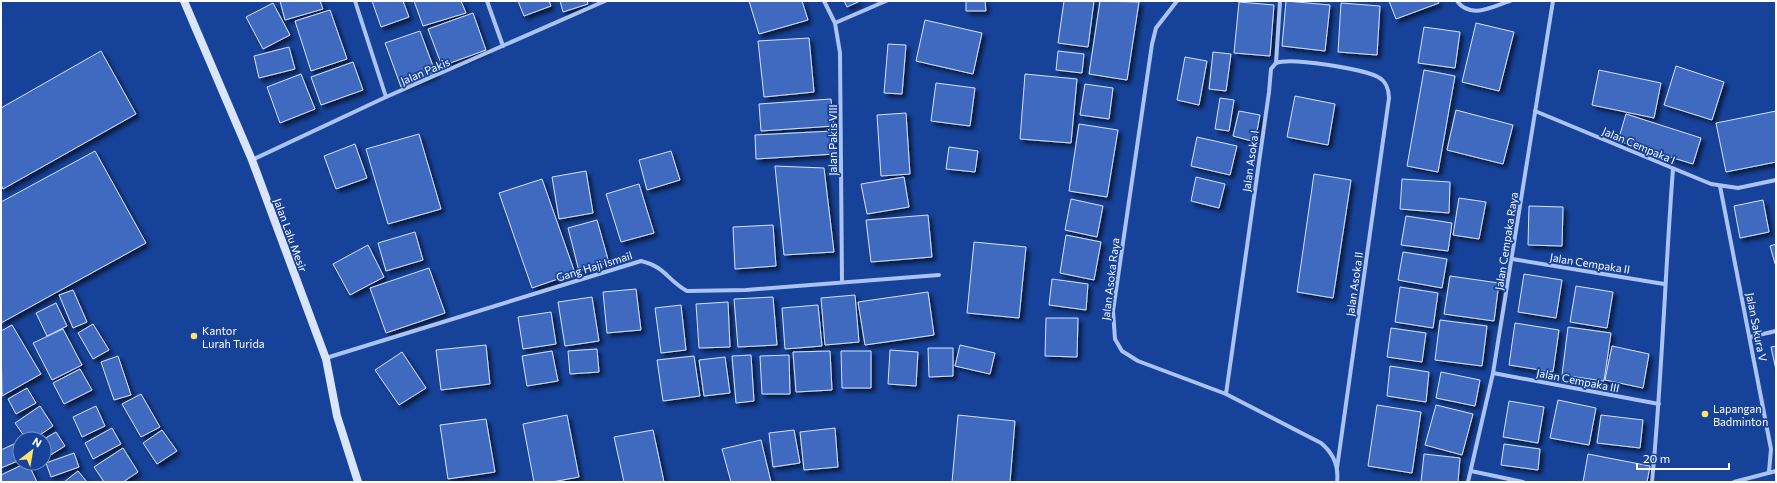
<svg xmlns="http://www.w3.org/2000/svg" width="1777" height="483" font-family="Commissioner,sans-serif">
<style>
.building{fill:#3f6bc0;stroke:#d2e1fc;filter:url(#shadow)}
.lines{fill:none;stroke-linecap:round;stroke-linejoin:round}
.street{stroke:#aac3f2;stroke-width:4}
.secondary{stroke:#d9e5fc;stroke-width:8}
.poi-dot{fill:#ffe46b;stroke:#164299;stroke-width:1.5}
.labels{text-anchor:middle;dominant-baseline:central;stroke-width:3.5;stroke-linejoin:round;paint-order:stroke}
.street-label{font-size:11px;fill:#fff;stroke:#164299}
.poi-label{font-size:11px;fill:#fff;stroke:#164299;text-anchor:start}
</style>
<defs>
<filter id="shadow"><feDropShadow dx="3.5" dy="3.5" stdDeviation="2" flood-color="#0009"/></filter>
</defs>
<rect width="100%" height="100%" fill="#164299"/>
<g class="building">
<polygon points="280,1 320,1 323,9 285,20"/>
<polygon points="372,1 403,1 409,17 381,27"/>
<polygon points="414,1 461,1 466,13 423,26"/>
<polygon points="518,1 549,1 551,6 524,16"/>
<polygon points="560,1 587,1 588,4 563,12"/>
<polygon points="749,1 802,1 808,20 759,34"/>
<polygon points="844,1 860,1 847,7"/>
<polygon points="966,1 985,1 986,11 966,11"/>
<polygon points="1064,1 1094,1 1088,47 1058,43"/>
<polygon points="1100,1 1139,2 1127,80 1089,74"/>
<polygon points="1286,1 1330,5 1325,51 1282,46"/>
<polygon points="1389,1 1438,1 1439,3 1396,19"/>
<polygon points="1239,2 1274,5 1270,56 1234,53"/>
<polygon points="273,3 290,35 263,49 246,17"/>
<polygon points="1341,3 1380,6 1377,55 1338,52"/>
<polygon points="330,10 347,59 311,71 295,21"/>
<polygon points="473,13 486,50 442,66 428,29"/>
<polygon points="925,20 982,33 973,74 916,61"/>
<polygon points="1476,23 1514,32 1499,91 1462,82"/>
<polygon points="1424,27 1460,32 1455,68 1418,63"/>
<polygon points="420,31 436,74 401,87 385,43"/>
<polygon points="809,38 814,92 764,97 758,41"/>
<polygon points="888,44 906,45 902,94 884,93"/>
<polygon points="289,47 295,69 259,78 254,56"/>
<polygon points="101,51 136,114 3,189 1,185 1,108"/>
<polygon points="1058,51 1084,54 1082,73 1056,70"/>
<polygon points="1213,52 1231,54 1226,91 1209,89"/>
<polygon points="1185,57 1207,61 1199,105 1177,100"/>
<polygon points="353,62 363,90 321,105 311,77"/>
<polygon points="1676,66 1724,82 1712,120 1664,105"/>
<polygon points="1424,70 1455,76 1438,172 1407,166"/>
<polygon points="1599,70 1661,83 1654,118 1592,105"/>
<polygon points="301,74 315,109 280,123 267,87"/>
<polygon points="1025,74 1077,79 1071,143 1020,139"/>
<polygon points="936,83 975,88 970,126 931,121"/>
<polygon points="1085,84 1113,88 1109,119 1080,115"/>
<polygon points="1295,96 1335,104 1328,145 1287,137"/>
<polygon points="1220,98 1234,100 1229,131 1215,129"/>
<polygon points="831,99 834,126 761,131 759,104"/>
<polygon points="1456,110 1513,125 1503,164 1447,150"/>
<polygon points="1239,111 1260,115 1255,142 1233,136"/>
<polygon points="1776,111 1776,162 1726,172 1716,123"/>
<polygon points="906,113 910,174 881,176 877,115"/>
<polygon points="1626,114 1701,138 1693,164 1618,141"/>
<polygon points="1079,124 1118,130 1107,197 1069,191"/>
<polygon points="833,131 835,154 756,159 755,135"/>
<polygon points="419,134 441,209 388,224 366,149"/>
<polygon points="1197,137 1237,146 1230,175 1191,166"/>
<polygon points="355,144 367,178 336,189 324,156"/>
<polygon points="949,147 978,151 975,172 946,169"/>
<polygon points="95,151 146,243 1,323 1,202"/>
<polygon points="671,151 680,180 647,190 639,160"/>
<polygon points="775,166 824,168 834,252 784,255"/>
<polygon points="586,171 593,213 559,219 552,177"/>
<polygon points="1314,174 1351,180 1333,298 1297,292"/>
<polygon points="904,177 909,207 867,214 861,184"/>
<polygon points="1196,177 1225,184 1219,208 1191,201"/>
<polygon points="542,179 575,273 532,288 499,193"/>
<polygon points="1402,179 1450,182 1449,213 1400,209"/>
<polygon points="639,184 654,233 621,242 606,194"/>
<polygon points="1459,198 1486,202 1479,239 1453,235"/>
<polygon points="1071,199 1103,206 1097,237 1065,230"/>
<polygon points="1763,200 1769,232 1740,238 1734,206"/>
<polygon points="1529,206 1563,207 1562,246 1528,245"/>
<polygon points="928,215 932,257 871,262 866,220"/>
<polygon points="1406,216 1452,223 1448,251 1401,245"/>
<polygon points="597,220 609,263 579,271 568,228"/>
<polygon points="773,225 776,266 735,269 733,227"/>
<polygon points="415,232 423,260 386,271 378,243"/>
<polygon points="1066,235 1101,242 1094,280 1060,273"/>
<polygon points="974,242 1026,247 1019,318 967,313"/>
<polygon points="1776,244 1776,267 1770,246"/>
<polygon points="368,245 384,277 350,295 333,264"/>
<polygon points="1403,252 1447,259 1442,288 1398,280"/>
<polygon points="429,268 445,313 386,333 370,288"/>
<polygon points="1524,274 1562,280 1556,318 1518,312"/>
<polygon points="1450,276 1499,283 1494,321 1444,314"/>
<polygon points="1052,279 1088,284 1086,310 1049,305"/>
<polygon points="1576,286 1613,292 1607,328 1570,322"/>
<polygon points="1400,287 1438,293 1433,328 1395,322"/>
<polygon points="636,289 641,330 607,333 603,292"/>
<polygon points="73,290 87,322 73,328 59,295"/>
<polygon points="928,292 934,335 865,345 858,302"/>
<polygon points="855,295 859,342 825,345 821,298"/>
<polygon points="592,297 599,341 565,346 558,302"/>
<polygon points="773,297 777,345 738,347 734,299"/>
<polygon points="728,302 730,347 699,348 696,304"/>
<polygon points="56,303 67,326 47,336 36,313"/>
<polygon points="681,305 686,350 661,353 655,308"/>
<polygon points="818,305 822,346 785,349 782,308"/>
<polygon points="551,312 556,344 523,349 518,317"/>
<polygon points="1046,318 1078,318 1077,357 1045,356"/>
<polygon points="1440,320 1487,326 1482,366 1435,360"/>
<polygon points="1515,323 1559,330 1553,372 1509,365"/>
<polygon points="93,324 109,350 93,359 78,333"/>
<polygon points="12,325 41,374 2,396 1,331"/>
<polygon points="1568,327 1611,333 1604,381 1562,375"/>
<polygon points="1391,328 1426,333 1422,362 1387,357"/>
<polygon points="63,329 82,365 52,380 33,343"/>
<polygon points="486,345 490,384 441,390 436,350"/>
<polygon points="960,345 995,353 990,374 955,366"/>
<polygon points="1612,346 1649,354 1643,388 1605,380"/>
<polygon points="1776,346 1776,370 1771,347"/>
<polygon points="928,348 953,348 953,376 929,377"/>
<polygon points="597,349 599,372 570,374 568,351"/>
<polygon points="890,350 918,352 916,386 888,384"/>
<polygon points="552,351 558,381 527,386 522,356"/>
<polygon points="830,351 832,390 796,392 793,352"/>
<polygon points="841,351 871,351 871,388 842,388"/>
<polygon points="402,352 426,388 399,405 375,370"/>
<polygon points="751,355 754,401 736,403 732,356"/>
<polygon points="789,355 790,394 762,394 760,356"/>
<polygon points="118,356 131,395 114,400 101,362"/>
<polygon points="694,356 700,396 663,401 657,360"/>
<polygon points="725,357 730,393 704,396 699,360"/>
<polygon points="1390,366 1429,372 1426,402 1387,396"/>
<polygon points="80,369 92,390 64,404 53,383"/>
<polygon points="1441,372 1480,380 1475,406 1436,398"/>
<polygon points="27,388 36,403 16,414 8,399"/>
<polygon points="141,394 160,427 141,437 122,404"/>
<polygon points="1558,400 1596,408 1589,445 1550,438"/>
<polygon points="1509,401 1544,407 1538,443 1503,437"/>
<polygon points="1377,405 1421,412 1412,473 1368,466"/>
<polygon points="1436,405 1473,414 1462,455 1425,445"/>
<polygon points="40,406 53,426 34,439 26,439 15,423"/>
<polygon points="96,406 105,426 82,437 73,417"/>
<polygon points="567,415 579,477 552,482 534,482 523,424"/>
<polygon points="958,415 1015,421 1010,482 952,482"/>
<polygon points="1601,415 1643,420 1640,448 1597,443"/>
<polygon points="486,419 495,472 448,479 440,425"/>
<polygon points="112,428 121,444 93,459 85,443"/>
<polygon points="835,428 838,467 804,470 800,432"/>
<polygon points="162,430 177,451 157,464 143,443"/>
<polygon points="653,430 664,482 624,482 614,437"/>
<polygon points="794,430 800,463 773,467 769,433"/>
<polygon points="56,432 65,446 44,459 44,439"/>
<polygon points="761,440 771,482 731,482 722,449"/>
<polygon points="14,444 20,460 1,468 1,450"/>
<polygon points="1504,444 1540,449 1538,470 1501,465"/>
<polygon points="123,448 138,472 123,482 104,482 94,467"/>
<polygon points="74,453 79,467 51,477 46,463"/>
<polygon points="1424,454 1460,458 1458,482 1421,482"/>
<polygon points="1588,454 1650,466 1647,482 1583,482"/>
<polygon points="26,463 28,463 37,482 1,482 1,475"/>
<polygon points="78,471 87,482 64,482"/>
</g>
<g class="lines">
<g class="street">
<polyline points="355,1 386,97"/>
<polyline points="487,1 503,46"/>
<polyline points="824,1 835,23 840,53 842,282"/>
<path d="M1177,1L1156,28L1152,44L1113,311L1115,339L1122,351L1138,361L1226,394L1321,443C1333,453 1339,466 1337,482"/>
<path d="M1457,1C1471,20 1493,6 1510,1"/>
<polyline points="835,23 886,1"/>
<polyline points="1276,63 1280,1"/>
<polyline points="1535,111 1711,184 1738,188 1776,180"/>
<polyline points="252,160 386,97 605,1"/>
<polyline points="1720,186 1771,449 1769,472"/>
<polyline points="1512,259 1664,284"/>
<polyline points="1750,337 1776,331"/>
<path d="M326,358L641,261C666,267 667,280 687,291L746,290L939,275"/>
<polyline points="1493,373 1659,404"/>
<path d="M1226,394L1269,92L1271,69L1276,63C1291,57 1363,69 1378,77C1386,81 1389,90 1389,98L1337,468"/>
<polyline points="1471,471 1523,482"/>
<polyline points="1468,482 1493,373 1553,1"/>
<path d="M1652,482C1662,378 1665,273 1673,169"/>
<polyline points="1734,482 1776,471"/>
</g>
<polyline class="secondary" points="184,1 252,160 326,359 337,416 358,482"/>
</g>
<g class="poi-dot">
<circle cx="194" cy="336" r="4"/>
<circle cx="1705" cy="414" r="4"/>
</g>
<g class="labels">
<g class="street-label">
<text transform="translate(425 71) rotate(-23)">Jalan Pakis</text>
<text transform="translate(832 140) rotate(-90)">Jalan Pakis VIII</text>
<text transform="translate(1639 145) rotate(23)">Jalan Cempaka I</text>
<text transform="translate(1250 161) rotate(-82)">Jalan Asoka I</text>
<text transform="translate(291 235) rotate(70)">Jalan Lalu Mesir</text>
<text transform="translate(1506 241) rotate(-81)">Jalan Cempaka Raya</text>
<text transform="translate(1590 263) rotate(9)">Jalan Cempaka II</text>
<text transform="translate(594 266) rotate(-17)">Gang Haji Ismail</text>
<text transform="translate(1110 279) rotate(-83)">Jalan Asoka Raya</text>
<text transform="translate(1354 284) rotate(-82)">Jalan Asoka II</text>
<text transform="translate(1757 327) rotate(79)">Jalan Sakura V</text>
<text transform="translate(1578 380) rotate(11)">Jalan Cempaka III</text>
</g>
<g class="poi-label">
<text x="202" y="330">Kantor<tspan x="202" dy="13">Lurah Turida</tspan></text>
<text x="1713" y="408">Lapangan<tspan x="1713" dy="13">Badminton</tspan></text>
</g>
</g>
<rect width="1777" height="483" fill="none" stroke="#ffffff" stroke-width="4"/>
<g transform="translate(32 451) rotate(31)"><circle r="19" fill="#164299" stroke="#738ec2"/>
<path d="M0-3L7 15L0 10L-7 15Z" fill="#ffe46b"/>
<text y="-6" font-size="11" font-weight="bold" text-anchor="middle" fill="#ffffff">N</text>
</g>
<path d="M1637 463v6h92v-6" fill="none" stroke="#ffffff" stroke-width="2"/>
<text x="1643" y="463" font-size="12" fill="#ffffff" stroke="#164299" stroke-width="3" paint-order="stroke">20 m</text>
</svg>
